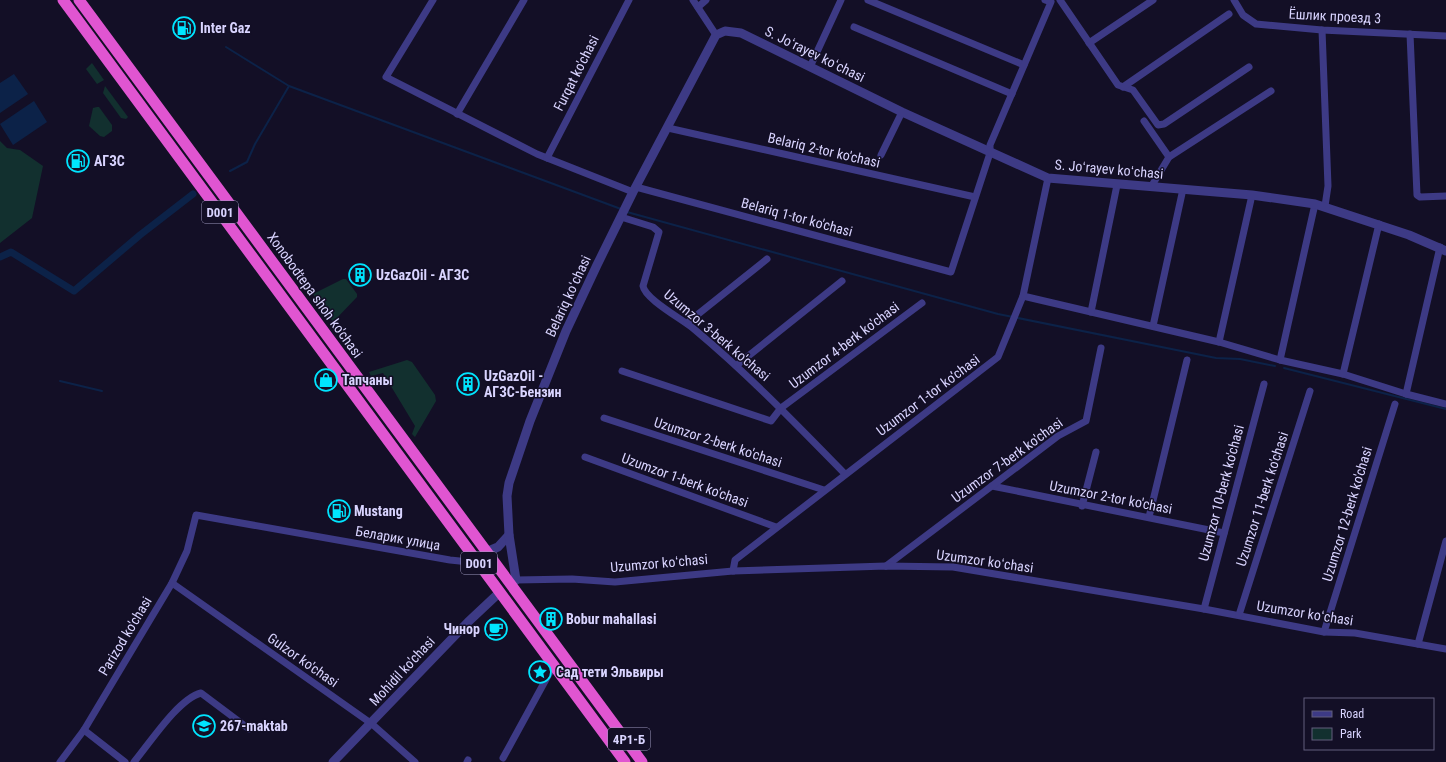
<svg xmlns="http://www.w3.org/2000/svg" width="1446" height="762" font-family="'Roboto Condensed',sans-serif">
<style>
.green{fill:#12302f}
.water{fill:#0c2248}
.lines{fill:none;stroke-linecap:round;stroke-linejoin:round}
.stream{stroke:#0c2248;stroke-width:2}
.canal{stroke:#0c2248;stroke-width:7}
.minor{stroke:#3d3a85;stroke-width:7}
.tertiary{stroke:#3d3a85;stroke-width:9}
.trunk{stroke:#e055d1;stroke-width:11}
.labels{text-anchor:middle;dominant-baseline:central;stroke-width:3;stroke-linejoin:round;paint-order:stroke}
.shield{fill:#130f26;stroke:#9e99be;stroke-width:1}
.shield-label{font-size:13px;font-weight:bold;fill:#d9d4ff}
.street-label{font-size:14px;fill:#d9d4ff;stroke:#130f26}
.poi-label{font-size:14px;font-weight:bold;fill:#d9d4ff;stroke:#130f26;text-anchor:start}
</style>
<rect width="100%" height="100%" fill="#130f26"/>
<g class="green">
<polygon points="92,63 104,80 97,84 86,69"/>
<polygon points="105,86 128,117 126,119 121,118 103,93"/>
<polygon points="97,107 99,107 112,125 112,131 104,137 100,136 89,126 93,108"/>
<polygon points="0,141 7,148 20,150 43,166 32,218 0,243"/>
<polygon points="343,279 346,279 357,294 357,297 333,322 313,294"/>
<polygon points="407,360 412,362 435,395 436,401 415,437 412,434 415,426 383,373 371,376 369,372"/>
</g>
<g class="water">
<polygon points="14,74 28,94 0,113 0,83"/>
<polygon points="34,101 47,122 13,145 0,124"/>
</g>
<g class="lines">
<g class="stream">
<polyline points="226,47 289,86 621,209"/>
<polyline points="230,171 247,162 255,144 289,86"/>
<polyline points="627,212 998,314 1216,358 1240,359 1275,366"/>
<polyline points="1284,368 1446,409"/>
<polyline points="60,381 102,391"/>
</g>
<polyline class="canal" points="0,257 11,252 74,291 140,235 193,194"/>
<g class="minor">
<polyline points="433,0 386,77 537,154 633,192"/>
<polyline points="693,0 716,35"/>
<polyline points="868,0 1024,65"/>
<polyline points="1060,0 1118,85 1133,90 1158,125 1164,124 1249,67"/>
<polyline points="1234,0 1243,15 1256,24 1322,30 1446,36"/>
<polyline points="698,7 706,0"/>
<polyline points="854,27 1012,94"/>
<polyline points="1322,30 1328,186 1325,206"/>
<polyline points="1410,34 1417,195 1420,197 1446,196"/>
<polyline points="1089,43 1153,0"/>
<polyline points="810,67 841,0"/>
<polyline points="1123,87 1229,14"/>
<polyline points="457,114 524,0"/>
<polyline points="1144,121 1169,157"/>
<polyline points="668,128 975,197"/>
<polyline points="881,155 902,112"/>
<polyline points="547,158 629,0"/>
<polyline points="636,187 951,272 990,153 990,145 1051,2 1045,0"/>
<polyline points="1151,187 1169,157 1271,91"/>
<path d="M621,217L653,227L659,232L643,286C645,299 682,319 694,329C748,374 796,424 845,474"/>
<polyline points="1023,296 1219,342 1280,360 1343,374 1406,394 1446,404"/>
<polyline points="1091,312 1117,185"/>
<polyline points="687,323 767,259"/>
<polyline points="1153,326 1183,189"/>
<polyline points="1219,342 1252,195"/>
<polyline points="1280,360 1315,204"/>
<polyline points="737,365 842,281"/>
<polyline points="622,371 771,421 781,408 922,303"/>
<polyline points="1343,374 1379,224"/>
<polyline points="1406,394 1440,247"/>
<polyline points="604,418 824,490"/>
<polyline points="585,457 776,527"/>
<polyline points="992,486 1224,533"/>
<polyline points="1082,506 1096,452"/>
<polyline points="1149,517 1187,360"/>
<polyline points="886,566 1058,436 1086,421 1101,348"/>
<polyline points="733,571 735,560 998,357 1023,296 1048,178"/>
<polyline points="516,580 572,579 615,582 733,571 886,566 953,567 1204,609 1324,632 1355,633 1446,649"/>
<polyline points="172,583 372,724 415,762"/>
<polyline points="1204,609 1264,384"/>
<polyline points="1239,615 1310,391"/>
<polyline points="1324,632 1395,404"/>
<polyline points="1418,644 1446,541"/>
<polyline points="84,730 125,762"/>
<polyline points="503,758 550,672 556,667"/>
<polyline points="60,762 84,730 172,583 187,551 196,515 450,560 479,563"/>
<path d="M134,762C150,743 178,699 201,693L249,729"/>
<polyline points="467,762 468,760"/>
</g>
<g class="tertiary">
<polyline points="486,552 498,547 509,535"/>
<polyline points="510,584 516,580 509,535 507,496 509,483 530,421 566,331 597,265 633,192 716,35 725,31 741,33 902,112 1048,178 1252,195 1315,204 1409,235 1446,251"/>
<polyline points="333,762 468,622 500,592"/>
</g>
<g class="trunk">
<polyline points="63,0 625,762"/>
<polyline points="79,0 642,762"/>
</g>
</g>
<defs>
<g id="fuel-ring" transform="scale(1.15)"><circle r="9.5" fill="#130f26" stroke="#00e5ff" stroke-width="1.5"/><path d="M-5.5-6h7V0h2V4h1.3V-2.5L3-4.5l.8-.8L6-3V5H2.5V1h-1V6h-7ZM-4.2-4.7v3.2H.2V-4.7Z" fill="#00e5ff"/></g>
<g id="building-ring" transform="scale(1.15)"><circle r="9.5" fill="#130f26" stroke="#00e5ff" stroke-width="1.5"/><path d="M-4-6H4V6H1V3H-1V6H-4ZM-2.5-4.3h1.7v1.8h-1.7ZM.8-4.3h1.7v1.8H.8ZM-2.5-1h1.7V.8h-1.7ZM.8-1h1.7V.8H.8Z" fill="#00e5ff"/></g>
<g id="shop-ring" transform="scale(1.15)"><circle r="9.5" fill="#130f26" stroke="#00e5ff" stroke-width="1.5"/><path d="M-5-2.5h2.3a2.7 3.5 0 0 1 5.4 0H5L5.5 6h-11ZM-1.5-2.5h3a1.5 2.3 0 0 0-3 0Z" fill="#00e5ff"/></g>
<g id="cafe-ring" transform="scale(1.15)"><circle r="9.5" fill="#130f26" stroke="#00e5ff" stroke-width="1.5"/><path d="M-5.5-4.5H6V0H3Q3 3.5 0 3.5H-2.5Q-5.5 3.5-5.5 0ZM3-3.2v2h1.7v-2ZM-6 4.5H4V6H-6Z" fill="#00e5ff"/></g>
<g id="sight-ring" transform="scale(1.15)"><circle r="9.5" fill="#130f26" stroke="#00e5ff" stroke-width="1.5"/><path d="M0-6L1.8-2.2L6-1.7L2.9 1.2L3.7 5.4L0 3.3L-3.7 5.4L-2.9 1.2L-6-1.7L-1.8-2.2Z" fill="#00e5ff"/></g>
<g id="school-ring" transform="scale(1.15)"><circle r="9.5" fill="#130f26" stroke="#00e5ff" stroke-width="1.5"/><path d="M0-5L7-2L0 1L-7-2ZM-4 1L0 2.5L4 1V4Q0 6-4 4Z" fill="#00e5ff"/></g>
</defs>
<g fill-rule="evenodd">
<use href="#fuel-ring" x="184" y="28"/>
<use href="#fuel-ring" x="78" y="161"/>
<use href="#building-ring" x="360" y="275"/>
<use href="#shop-ring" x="326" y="380"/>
<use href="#building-ring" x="468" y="384"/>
<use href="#fuel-ring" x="339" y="511"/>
<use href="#building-ring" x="551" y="619"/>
<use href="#cafe-ring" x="496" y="629"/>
<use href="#sight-ring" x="540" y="672"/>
<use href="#school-ring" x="204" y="726"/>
</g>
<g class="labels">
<g class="shield">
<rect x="202" y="201" width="36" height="22" rx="3"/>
<rect x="461" y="552" width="36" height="22" rx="3"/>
<rect x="608" y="728" width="42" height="22" rx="3"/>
</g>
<g class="shield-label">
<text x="220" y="212">D001</text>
<text x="479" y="563">D001</text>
<text x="629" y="739">4Р1-Б</text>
</g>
<g class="street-label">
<text transform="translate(1335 16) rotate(3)">Ёшлик проезд 3</text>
<text transform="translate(815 54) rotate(26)">S. Joʻrayev koʻchasi</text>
<text transform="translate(576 73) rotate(-63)">Furqat ko'chasi</text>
<text transform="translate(824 150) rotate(13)">Belariq 2-tor ko'chasi</text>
<text transform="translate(1109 169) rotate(5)">S. Joʻrayev koʻchasi</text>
<text transform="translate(797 217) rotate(15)">Belariq 1-tor ko'chasi</text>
<text transform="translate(315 295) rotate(54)">Xonobodtepa shoh ko'chasi</text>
<text transform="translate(568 296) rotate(-65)">Belariq koʻchasi</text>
<text transform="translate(717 335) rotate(40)">Uzumzor 3-berk ko'chasi</text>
<text transform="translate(844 345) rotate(-37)">Uzumzor 4-berk ko'chasi</text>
<text transform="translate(928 395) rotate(-37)">Uzumzor 1-tor ko‘chasi</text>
<text transform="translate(718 442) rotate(18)">Uzumzor 2-berk ko'chasi</text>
<text transform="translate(1007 460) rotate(-36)">Uzumzor 7-berk ko'chasi</text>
<text transform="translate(685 480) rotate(20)">Uzumzor 1-berk ko'chasi</text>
<text transform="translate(1221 493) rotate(-75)">Uzumzor 10-berk ko'chasi</text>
<text transform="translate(1111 497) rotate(11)">Uzumzor 2-tor ko'chasi</text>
<text transform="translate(1262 499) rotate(-72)">Uzumzor 11-berk ko'chasi</text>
<text transform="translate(1347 514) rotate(-73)">Uzumzor 12-berk ko'chasi</text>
<text transform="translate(398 538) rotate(10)">Беларик улица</text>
<text transform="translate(985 561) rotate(8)">Uzumzor koʻchasi</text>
<text transform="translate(659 563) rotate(-5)">Uzumzor koʻchasi</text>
<text transform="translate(1305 613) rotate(9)">Uzumzor koʻchasi</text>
<text transform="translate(125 636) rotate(-59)">Parizod ko'chasi</text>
<text transform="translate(303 660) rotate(35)">Gulzor ko'chasi</text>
<text transform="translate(402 671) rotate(-47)">Mohidil ko'chasi</text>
</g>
<g class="poi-label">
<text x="200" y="28">Inter Gaz</text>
<text x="94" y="161">АГЗС</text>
<text x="376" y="275">UzGazOil - АГЗС</text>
<text x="484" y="376">UzGazOil -<tspan x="484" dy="16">АГЗС-Бензин</tspan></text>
<text x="342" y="380">Тапчаны</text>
<text x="354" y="511">Mustang</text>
<text x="566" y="619">Bobur mahallasi</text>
<text x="480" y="629" text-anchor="end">Чинор</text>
<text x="556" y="672">Сад тети Эльвиры</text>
<text x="220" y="726">267-maktab</text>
</g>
</g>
<rect x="1304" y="698" width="130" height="52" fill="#130f26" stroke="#625e7d"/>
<rect x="1312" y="711" width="20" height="6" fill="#3d3a85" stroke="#625e7d"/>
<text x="1340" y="718" font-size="12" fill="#d9d4ff">Road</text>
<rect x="1312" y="728" width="20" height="12" fill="#12302f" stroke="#625e7d"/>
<text x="1340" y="738" font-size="12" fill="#d9d4ff">Park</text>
</svg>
